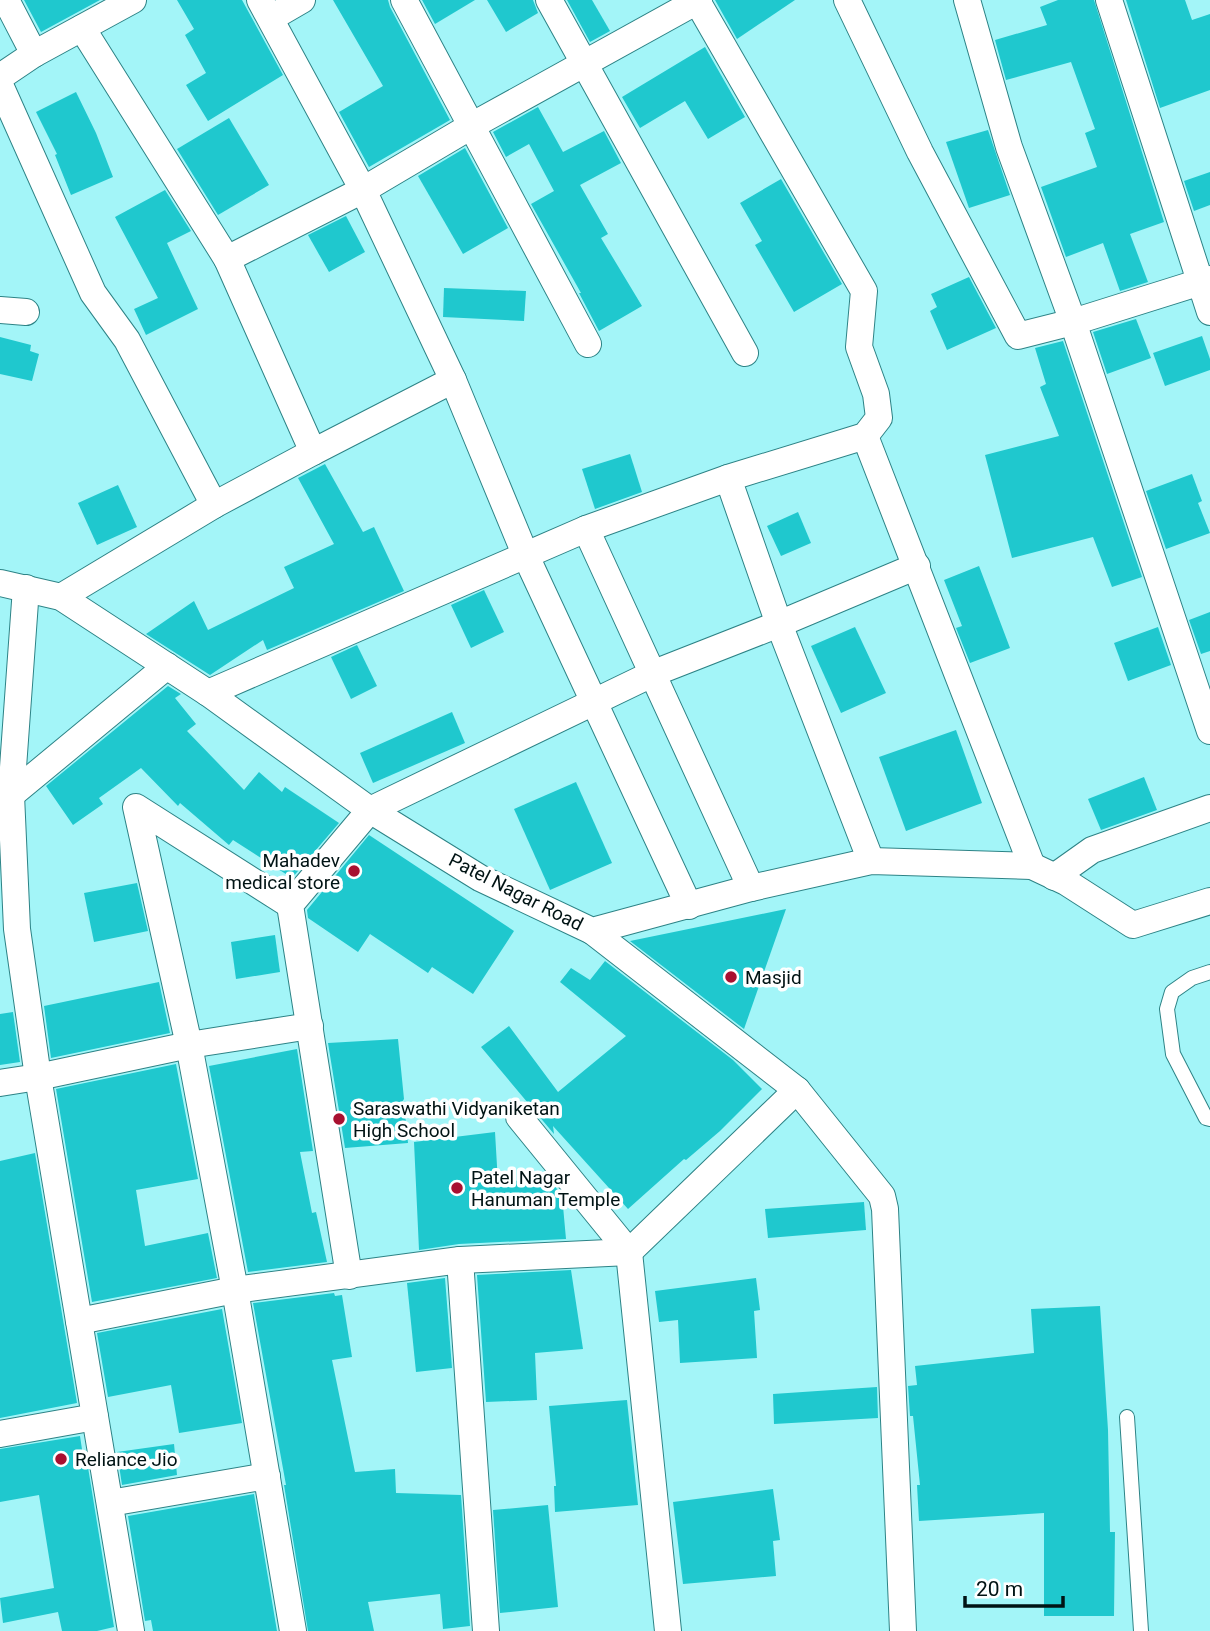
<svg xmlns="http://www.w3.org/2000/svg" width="1210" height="1631" font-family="Roboto,sans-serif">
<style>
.building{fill:#1fc8ce}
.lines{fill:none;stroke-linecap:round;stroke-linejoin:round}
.service-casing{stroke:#2d8386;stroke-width:16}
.minor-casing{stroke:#2d8386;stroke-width:28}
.service{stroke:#fff;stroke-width:14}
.minor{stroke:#fff;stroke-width:26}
.poi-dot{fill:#a81030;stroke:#fff;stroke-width:2.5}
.labels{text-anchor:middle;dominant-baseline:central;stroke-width:7;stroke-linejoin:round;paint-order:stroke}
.poi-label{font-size:19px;fill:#001314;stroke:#fff;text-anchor:start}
.street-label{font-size:19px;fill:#001314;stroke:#fff}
</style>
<rect width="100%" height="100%" fill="#a3f5f8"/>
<g class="building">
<polygon points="24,0 100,0 41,32"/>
<polygon points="177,0 242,0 283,75 208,121 186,85 206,73 185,35 194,29"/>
<polygon points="333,0 388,0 390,7 450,120 369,167 339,112 383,86"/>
<polygon points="422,0 475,0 435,24"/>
<polygon points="487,0 533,0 538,13 506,32"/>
<polygon points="567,0 592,0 610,31 590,42"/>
<polygon points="715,0 795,0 737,39"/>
<polygon points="1058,0 1094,0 1164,222 1130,234 1148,282 1120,291 1103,243 1066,257 1041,187 1097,167 1085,133 1095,129 1071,62 1006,80 995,40 1047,25 1040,7"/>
<polygon points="1126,0 1185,0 1192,20 1210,14 1210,90 1160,108"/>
<polygon points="705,47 745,117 708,139 685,101 640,128 622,97"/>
<polygon points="76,92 96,133 113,177 71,195 55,155 57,154 36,112"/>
<polygon points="538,107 563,152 604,131 621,163 580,185 608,234 601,238 642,306 599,331 579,293 581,293 531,204 554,191 529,144 506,157 493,132"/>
<polygon points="229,118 269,185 218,215 177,149"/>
<polygon points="988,130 1010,195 969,208 946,142"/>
<polygon points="465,148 508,228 463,254 418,176"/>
<polygon points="1210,172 1210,205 1194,211 1184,181"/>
<polygon points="781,179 842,284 794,312 755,245 762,241 740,203"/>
<polygon points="165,190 191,231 167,243 198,309 146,335 134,309 158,298 115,217"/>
<polygon points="346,216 365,252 329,272 308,235"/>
<polygon points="969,277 996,328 947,350 930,311 937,307 931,294"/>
<polygon points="444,288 526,291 524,321 443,317"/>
<polygon points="1136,319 1151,358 1107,374 1093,332"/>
<polygon points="1202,336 1210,359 1210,370 1165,386 1153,353"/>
<polygon points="0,337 31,345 30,351 39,354 32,381 0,374"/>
<polygon points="1063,341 1142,577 1112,587 1093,537 1012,558 985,455 1059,436 1040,387 1046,384 1035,348"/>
<polygon points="630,454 642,492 595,509 582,469"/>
<polygon points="325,464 363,532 374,527 404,591 267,650 263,640 210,675 146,634 194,601 208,630 294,588 284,567 334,544 298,478"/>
<polygon points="1192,474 1202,501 1198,503 1210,533 1166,549 1146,491"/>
<polygon points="118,485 137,527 97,545 78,503"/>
<polygon points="798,512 811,543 781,556 767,526"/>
<polygon points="979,566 1010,648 970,663 956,628 962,626 944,580"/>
<polygon points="484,590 504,632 471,648 451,605"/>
<polygon points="1210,612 1210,651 1201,654 1189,620"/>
<polygon points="855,627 886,693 841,713 811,646"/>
<polygon points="1158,627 1171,665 1128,681 1114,643"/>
<polygon points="357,645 377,686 351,699 331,657"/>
<polygon points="168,686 181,694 175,698 196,724 187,731 244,790 259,772 282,792 285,787 339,823 292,878 233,840 229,845 180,803 178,806 141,768 99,798 103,804 73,825 46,786"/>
<polygon points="452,712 465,743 373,783 360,753"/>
<polygon points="956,730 982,803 906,831 879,757"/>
<polygon points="1144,777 1157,810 1101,830 1088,799"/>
<polygon points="576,782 612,863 550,890 514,809"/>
<polygon points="369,835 514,931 473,994 432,967 428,973 370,934 358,952 308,918 307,910"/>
<polygon points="137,883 148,931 94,942 84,893"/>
<polygon points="786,909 744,1029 630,941"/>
<polygon points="275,935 280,972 236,979 231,942"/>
<polygon points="605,961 733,1060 762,1089 720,1131 686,1160 684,1159 628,1209 553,1126 554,1134 481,1047 509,1026 558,1092 626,1036 560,982 571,968 590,980"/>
<polygon points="159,982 170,1033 51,1058 44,1006"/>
<polygon points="13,1012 20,1062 0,1065 0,1014"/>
<polygon points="398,1039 404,1099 398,1108 404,1104 408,1143 345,1148 328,1043"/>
<polygon points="297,1049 313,1151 300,1152 312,1213 316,1212 327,1262 248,1272 209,1066"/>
<polygon points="176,1064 198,1179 136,1190 145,1246 208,1233 217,1278 92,1302 56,1089"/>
<polygon points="495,1132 498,1183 547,1177 562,1195 566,1239 459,1244 419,1250 414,1142"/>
<polygon points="35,1153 77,1403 0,1418 0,1161"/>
<polygon points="864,1202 866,1230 768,1238 765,1209"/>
<polygon points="571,1270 583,1349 535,1353 537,1400 486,1402 477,1275"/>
<polygon points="445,1278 452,1368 416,1372 407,1283"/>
<polygon points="756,1278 760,1310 754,1311 757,1358 680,1363 678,1320 659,1322 655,1291"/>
<polygon points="334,1293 335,1296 342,1295 352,1357 332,1360 355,1472 395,1469 396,1493 461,1495 470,1626 443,1629 440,1594 368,1602 374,1631 308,1631 284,1485 286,1485 253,1303"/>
<polygon points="1100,1306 1108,1430 1110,1532 1115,1532 1114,1616 1044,1616 1044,1513 919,1521 917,1485 920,1485 913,1416 910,1416 908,1386 917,1385 915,1366 1034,1353 1031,1309"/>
<polygon points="222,1309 242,1423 179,1433 171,1385 108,1397 97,1333"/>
<polygon points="877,1387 878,1418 774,1424 773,1394"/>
<polygon points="627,1400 638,1505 555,1512 554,1486 556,1486 549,1406"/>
<polygon points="80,1436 83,1456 86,1455 114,1627 97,1631 62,1631 58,1612 3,1623 0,1598 54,1588 39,1495 0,1502 0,1449"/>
<polygon points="174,1444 177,1475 122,1485 117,1452"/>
<polygon points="773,1489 780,1540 773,1541 776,1576 683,1584 673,1502"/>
<polygon points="254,1494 277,1631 153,1631 151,1620 145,1621 128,1516"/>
<polygon points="548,1505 558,1607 500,1613 493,1510"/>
</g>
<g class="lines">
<g class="service-casing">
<g id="service">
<polyline points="1210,972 1192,978 1172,992 1167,1009 1173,1054 1206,1118 1210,1119"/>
<polyline points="1127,1417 1141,1631"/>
</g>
</g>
<g class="minor-casing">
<g id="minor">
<polyline points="6,0 34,54"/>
<polyline points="260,0 363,190 453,380 525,554 689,906"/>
<polyline points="404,0 588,344"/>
<polyline points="549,0 745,353"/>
<polyline points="847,0 920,152 1018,336 1073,322 1210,279"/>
<polyline points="967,0 1009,147 1073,322 1210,731"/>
<polyline points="1109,0 1210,312"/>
<polyline points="271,18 302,0"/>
<polyline points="82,28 227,259 363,190 473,125 699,0"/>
<polyline points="0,77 34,54 133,0"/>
<polyline points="0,85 93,293 127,340 214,505"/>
<polyline points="227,259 313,452 453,380"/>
<polyline points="0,310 26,312"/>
<polyline points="865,436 1032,866"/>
<polyline points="728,478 779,624 871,861"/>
<polyline points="586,529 751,888"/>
<polyline points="0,583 61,597 208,693 370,810 480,878 592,931 751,888 871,861 1032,866 1066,882 1133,925 1210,901"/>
<polyline points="26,588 11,795 17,929 38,1077 131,1631"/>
<polyline points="61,597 214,505 313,452"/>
<polyline points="208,693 586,529 728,478 865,436 879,418 876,394 859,347 864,291 697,1"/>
<polyline points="11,795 167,666"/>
<polyline points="1054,877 1092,850 1210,808"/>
<polyline points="290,905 136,807 189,1045 235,1290 293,1631"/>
<polyline points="592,931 797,1090 882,1196 885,1209 903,1631"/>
<polyline points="0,1083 38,1077 189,1045 310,1026"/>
<polyline points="519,1117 629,1252 668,1631"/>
<polyline points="460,1260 486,1631"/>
<polyline points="349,1276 290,905 370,810 654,673 779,624 917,566"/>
<polyline points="79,1321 235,1290 460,1260 629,1252 797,1090"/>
<polyline points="0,1434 95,1417"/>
<polyline points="110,1503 267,1476"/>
</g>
</g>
<use href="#service" class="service"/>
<use href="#minor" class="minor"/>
</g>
<g class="poi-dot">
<circle cx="354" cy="871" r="7"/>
<circle cx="731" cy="977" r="7"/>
<circle cx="339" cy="1119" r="7"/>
<circle cx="457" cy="1188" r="7"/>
<circle cx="61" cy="1459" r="7"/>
</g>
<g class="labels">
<g class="poi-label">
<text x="340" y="860" text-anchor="end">Mahadev<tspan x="340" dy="22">medical store</tspan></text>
<text x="745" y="977">Masjid</text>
<text x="353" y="1108">Saraswathi Vidyaniketan<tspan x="353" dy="22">High School</tspan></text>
<text x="471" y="1177">Patel Nagar<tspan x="471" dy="22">Hanuman Temple</tspan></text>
<text x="75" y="1459">Reliance Jio</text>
</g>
<g class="street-label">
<text transform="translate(516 892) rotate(27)">Patel Nagar Road</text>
</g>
</g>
<path d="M965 1596v10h98v-10" fill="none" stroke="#001314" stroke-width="3.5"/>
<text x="976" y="1596" font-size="21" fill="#001314" stroke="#ffffff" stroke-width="5" paint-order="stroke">20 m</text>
</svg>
